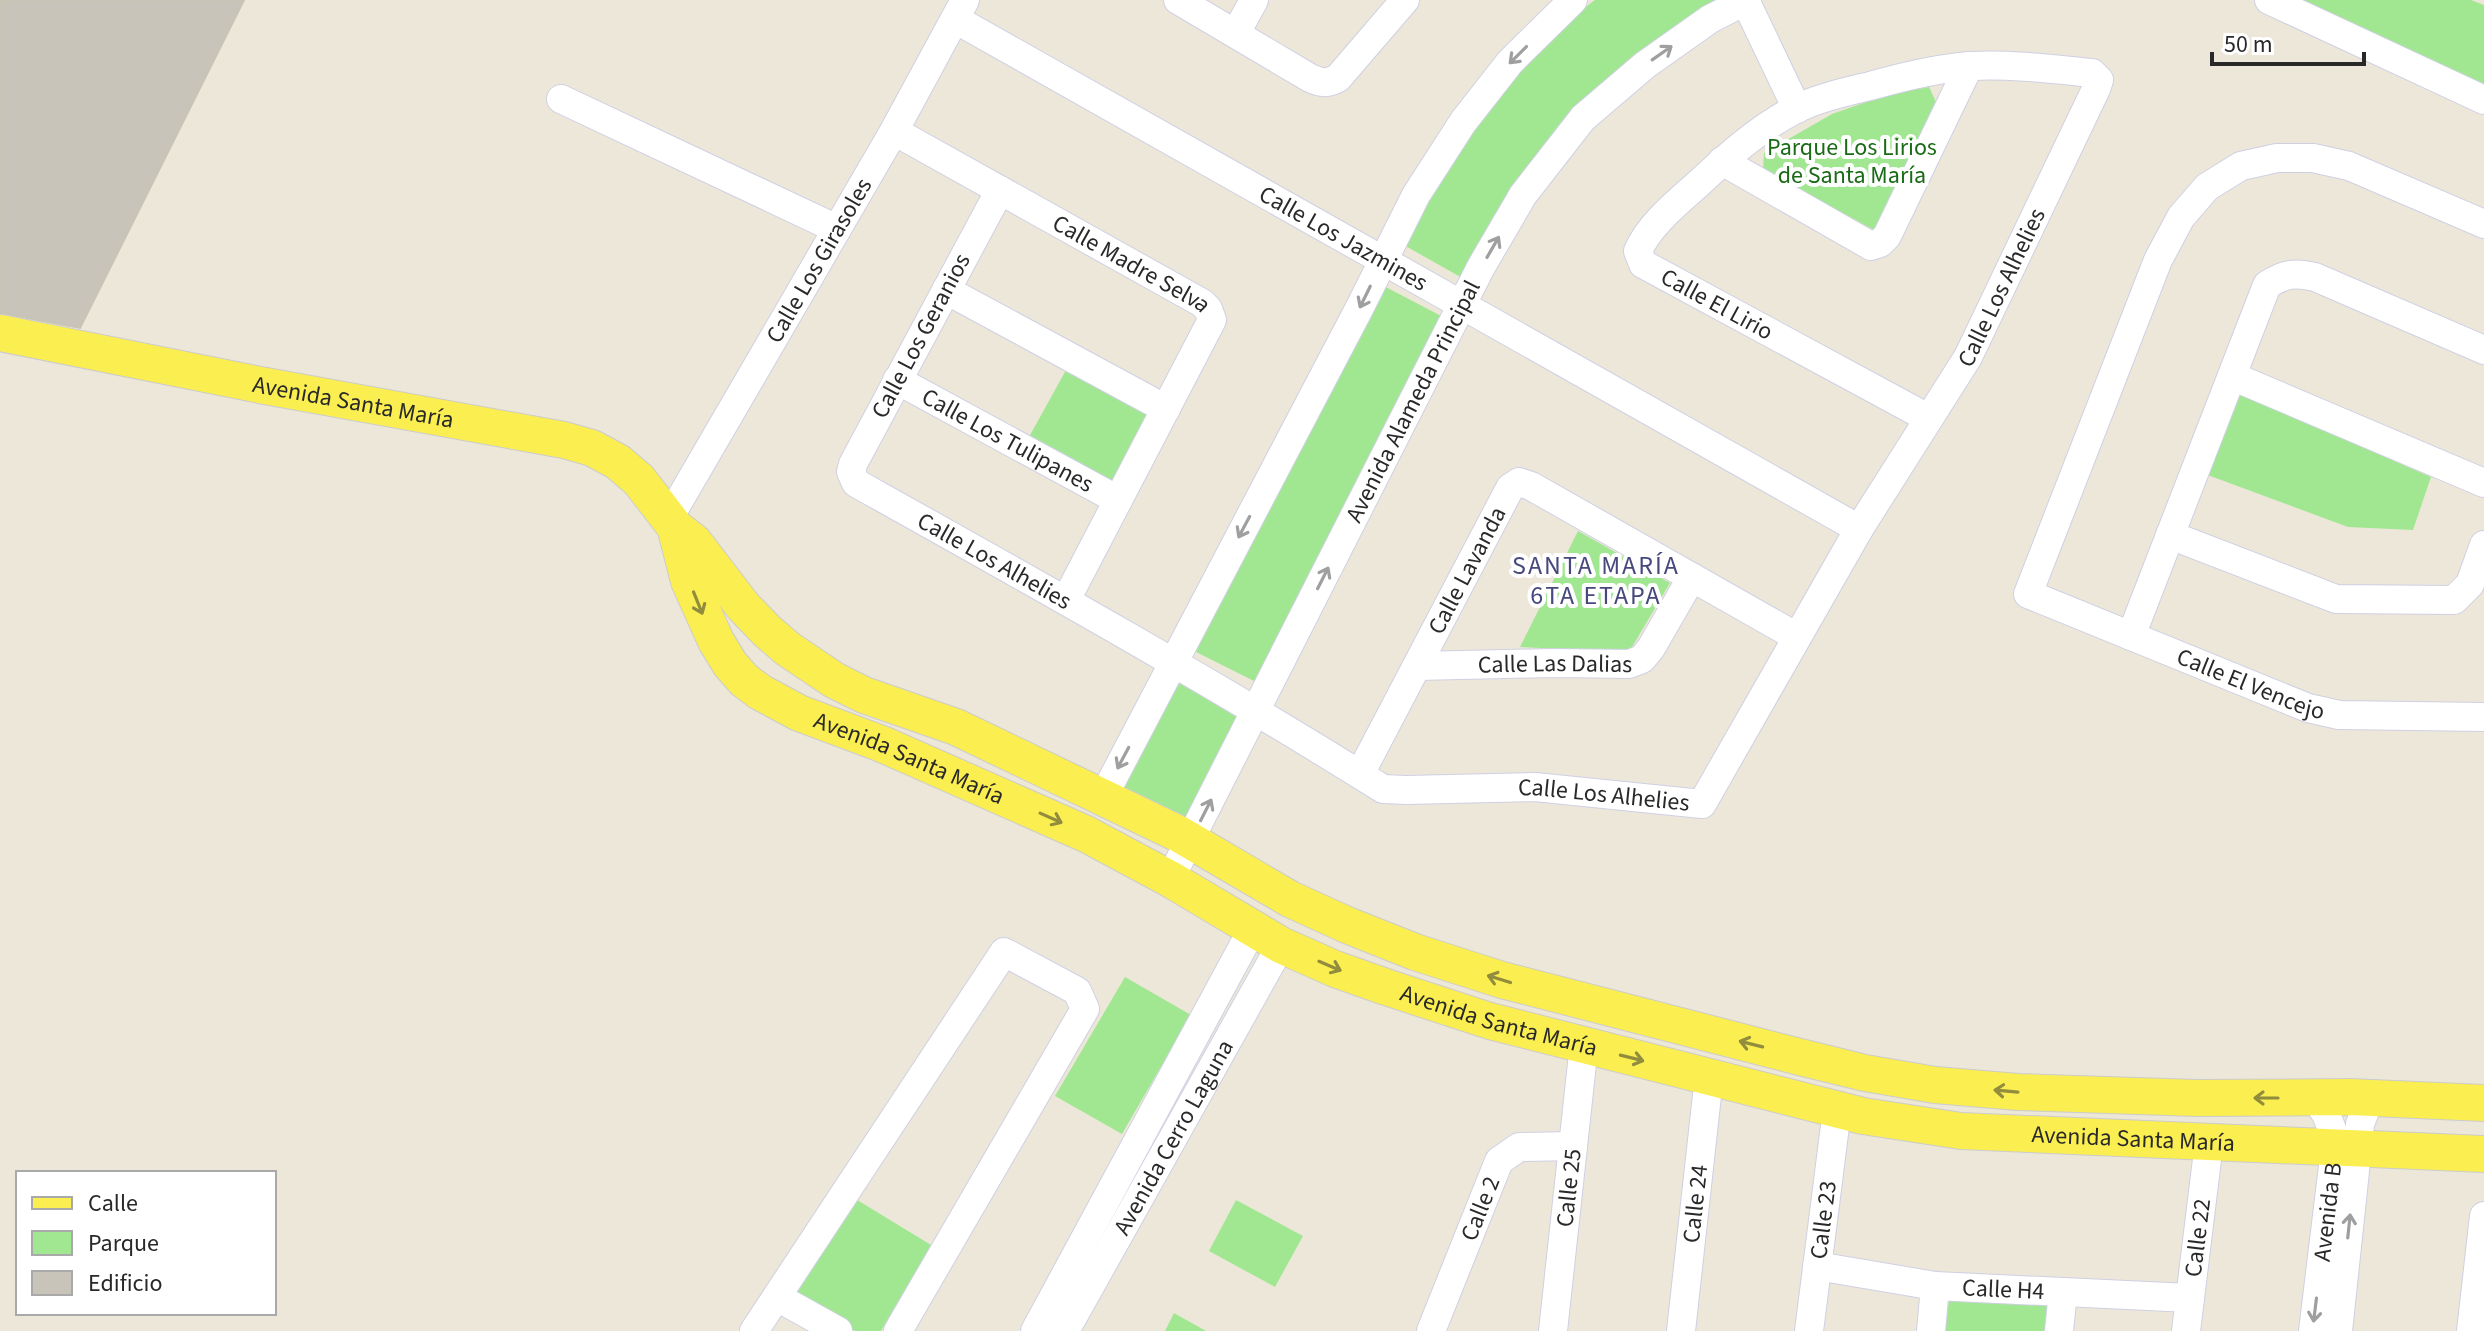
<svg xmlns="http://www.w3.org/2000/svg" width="2484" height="1331" font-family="'Source Sans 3',sans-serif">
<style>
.green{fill:#a1e792}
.building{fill:#c8c4ba;stroke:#c8c4b3;stroke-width:2}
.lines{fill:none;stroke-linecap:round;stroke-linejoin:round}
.minor-casing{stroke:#cfd0e3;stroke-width:30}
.major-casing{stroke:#ccc;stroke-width:38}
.minor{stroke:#fff;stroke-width:28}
.major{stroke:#faee51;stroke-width:36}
.oneway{stroke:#9f9f9f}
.oneway2{stroke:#928c3d}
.labels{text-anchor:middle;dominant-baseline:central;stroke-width:8;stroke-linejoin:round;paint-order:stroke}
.park-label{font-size:24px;fill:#196b15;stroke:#fff}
.street-label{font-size:24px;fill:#292929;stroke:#fff}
.neighbourhood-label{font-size:26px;letter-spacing:2px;fill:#47487d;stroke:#fff}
</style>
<rect width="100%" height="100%" fill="#ede7da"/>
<g class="green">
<path d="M1595,0H1717L1639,55L1464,279L1402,244C1425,206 1446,164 1472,128C1502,85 1553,31 1595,0Z"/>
<polygon points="2297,0 2471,0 2484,5 2484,86"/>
<polygon points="1929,87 1937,104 1874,230 1763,170 1764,153 1832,114 1892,93"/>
<polygon points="1380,284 1447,319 1258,683 1190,649"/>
<polygon points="1066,370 1150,416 1113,483 1029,437"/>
<polygon points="2238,393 2431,477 2413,530 2348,527 2205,474"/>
<polygon points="1578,531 1670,583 1629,652 1520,647"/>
<polygon points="1176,680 1244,715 1184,828 1116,792"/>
<polygon points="1125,977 1191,1015 1122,1134 1055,1096"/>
<polygon points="854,1198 931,1245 881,1331 855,1331 791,1296"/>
<polygon points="1236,1200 1303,1236 1275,1287 1209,1251"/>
<polygon points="1949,1300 2052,1305 2049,1331 1945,1331"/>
<polygon points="1174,1313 1206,1331 1165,1331"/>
</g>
<polygon class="building" points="0,0 244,0 80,328 0,313"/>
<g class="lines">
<g class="minor-casing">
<g id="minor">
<path d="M1178,0L1310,78C1321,83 1327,84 1338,78L1405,0"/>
<polyline points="1745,0 1797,109"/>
<polyline points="2269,0 2484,100"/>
<path id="s1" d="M955,19L1859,529"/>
<polyline points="1236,33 1254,0"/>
<polyline points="561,99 837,229"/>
<path id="s2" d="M894,131L1202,303L1208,309L1212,320L1066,600"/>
<polyline points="1722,161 1871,246 1880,243 1887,236 1969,66"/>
<path id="s3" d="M1000,190L853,464L851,472L856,483C1033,582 1211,681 1383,789L1406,790L1535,787L1702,804L1859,529L1968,357L2096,89L2099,80L2092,73C2052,69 2011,64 1971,66C1937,68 1902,77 1870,86C1845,92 1817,98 1794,110C1758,129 1728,156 1698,184C1677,203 1649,225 1638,251L1643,264L1928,418"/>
<path id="s4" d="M2484,224L2349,166L2313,158H2277L2241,166L2207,187L2181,217L2158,260L2028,594L2308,708L2339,715L2484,717"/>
<polyline points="946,290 1166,409"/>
<polyline points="2232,376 2484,483"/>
<path id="s5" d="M897,380L1118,500"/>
<path id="s6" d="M669,518L894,131L965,0"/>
<polyline points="2170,535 2336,599 2454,600 2470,584 2484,545"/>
<path d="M2131,636L2267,285C2284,274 2294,272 2315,277L2484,350"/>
<path id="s7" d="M1417,666L1554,663L1629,664L1642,659L1651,648L1692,577"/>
<path id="s8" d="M1360,774L1510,488L1519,482L1531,486L1797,637"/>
<polyline points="1103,797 1360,307 1416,195 1463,122 1510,62 1573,0"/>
<path id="s9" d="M1170,879L1481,267L1523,195L1583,118L1645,65L1710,19L1747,0"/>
<path id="s10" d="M1817,1266L1935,1286L2190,1298"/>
<polyline points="777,1297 838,1331"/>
<polyline points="754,1331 1004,952 1077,991 1085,1009 898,1331"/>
<polyline points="1035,1331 1253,928"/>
<path id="s11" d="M1065,1331L1281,945"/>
<path id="s12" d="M1431,1331L1499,1161L1519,1147L1573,1146"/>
<path id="s13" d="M1553,1331L1584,1045"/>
<path id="s14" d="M1681,1331L1709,1077"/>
<path id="s15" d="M1809,1331L1837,1110"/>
<polyline points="1931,1331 1935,1286"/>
<polyline points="2059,1331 2063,1292"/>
<path id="s16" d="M2186,1331L2209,1143"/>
<path id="s17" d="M2313,1331L2333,1166V1132L2326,1114L2315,1098"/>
<polyline points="2338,1331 2360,1124 2367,1106 2375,1099"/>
<polyline points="2471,1331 2484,1216"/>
</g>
</g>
<g class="major-casing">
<g id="major">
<path id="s18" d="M0,333L260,385L564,440L592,448L618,462L639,480L676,528L694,542L743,606L767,631L788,649L834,680L864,695L956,727L1179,834L1290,899L1347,925L1415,952L1502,980L1804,1058L1865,1073L1935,1085L2018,1092L2197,1098L2350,1097L2484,1103"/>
<path id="s19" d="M676,530L689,581L716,641L730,664L744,680L760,692L799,713L882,744L1086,834L1170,879L1281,945L1335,969L1386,987L1490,1021L1863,1116L1961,1131L2484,1154"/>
</g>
</g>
<use href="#minor" class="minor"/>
<use href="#major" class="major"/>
</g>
<defs><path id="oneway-shaft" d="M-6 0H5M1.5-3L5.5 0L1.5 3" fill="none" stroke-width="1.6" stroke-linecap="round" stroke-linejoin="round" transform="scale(2)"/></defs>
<g class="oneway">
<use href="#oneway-shaft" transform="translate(1662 53) rotate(-35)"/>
<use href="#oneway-shaft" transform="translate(1518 55) rotate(135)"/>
<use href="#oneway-shaft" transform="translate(1493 247) rotate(-60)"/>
<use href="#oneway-shaft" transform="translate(1365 297) rotate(116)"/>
<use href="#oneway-shaft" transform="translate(1244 527) rotate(118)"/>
<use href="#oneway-shaft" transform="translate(1323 578) rotate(-63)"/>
<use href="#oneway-shaft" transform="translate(1123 758) rotate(118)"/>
<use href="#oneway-shaft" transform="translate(1206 810) rotate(-63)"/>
<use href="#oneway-shaft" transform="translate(2349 1226) rotate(-84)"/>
<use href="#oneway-shaft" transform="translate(2315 1310) rotate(97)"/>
</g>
<g class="oneway2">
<use href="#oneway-shaft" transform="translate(698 603) rotate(68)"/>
<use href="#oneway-shaft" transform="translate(1051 818) rotate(24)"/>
<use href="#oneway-shaft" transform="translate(1330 966) rotate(23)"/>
<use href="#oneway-shaft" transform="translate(1499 979) rotate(-163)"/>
<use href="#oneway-shaft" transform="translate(1751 1044) rotate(-166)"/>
<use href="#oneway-shaft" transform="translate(1632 1058) rotate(14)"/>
<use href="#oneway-shaft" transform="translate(2006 1091) rotate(-175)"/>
<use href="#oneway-shaft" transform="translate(2266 1098) rotate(180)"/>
</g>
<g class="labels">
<g class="park-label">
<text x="1852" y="147">Parque Los Lirios<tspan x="1852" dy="28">de Santa María</tspan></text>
</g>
<g class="street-label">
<text stroke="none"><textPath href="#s1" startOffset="446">Calle Los Jazmines</textPath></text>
<text stroke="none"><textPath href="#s6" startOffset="298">Calle Los Girasoles</textPath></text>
<text stroke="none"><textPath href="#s2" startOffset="272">Calle Madre Selva</textPath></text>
<text stroke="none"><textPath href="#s3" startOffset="1858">Calle Los Alhelies</textPath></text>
<text stroke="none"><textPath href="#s3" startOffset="2712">Calle El Lirio</textPath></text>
<text transform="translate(921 336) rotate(-62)">Calle Los Geranios</text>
<text stroke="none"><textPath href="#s18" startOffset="360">Avenida Santa María</textPath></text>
<text stroke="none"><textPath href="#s9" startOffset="536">Avenida Alameda Principal</textPath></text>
<text stroke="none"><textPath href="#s5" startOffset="126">Calle Los Tulipanes</textPath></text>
<text stroke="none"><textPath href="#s3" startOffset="490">Calle Los Alhelies</textPath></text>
<text stroke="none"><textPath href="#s8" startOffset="230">Calle Lavanda</textPath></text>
<text stroke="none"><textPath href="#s7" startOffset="138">Calle Las Dalias</textPath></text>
<text stroke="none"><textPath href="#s4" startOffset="984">Calle El Vencejo</textPath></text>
<text stroke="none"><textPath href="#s19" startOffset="350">Avenida Santa María</textPath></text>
<text stroke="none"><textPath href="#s3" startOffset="1162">Calle Los Alhelies</textPath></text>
<text stroke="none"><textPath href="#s19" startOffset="998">Avenida Santa María</textPath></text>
<text stroke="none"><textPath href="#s11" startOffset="222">Avenida Cerro Laguna</textPath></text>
<text stroke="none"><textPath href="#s19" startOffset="1646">Avenida Santa María</textPath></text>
<text stroke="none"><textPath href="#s13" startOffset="144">Calle 25</textPath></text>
<text stroke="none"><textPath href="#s14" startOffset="128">Calle 24</textPath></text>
<text stroke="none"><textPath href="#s12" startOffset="132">Calle 2</textPath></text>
<text stroke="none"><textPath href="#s17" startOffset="120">Avenida B</textPath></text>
<text stroke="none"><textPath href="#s15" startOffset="112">Calle 23</textPath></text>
<text stroke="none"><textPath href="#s16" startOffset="94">Calle 22</textPath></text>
<text stroke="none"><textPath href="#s10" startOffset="188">Calle H4</textPath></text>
</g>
<g class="neighbourhood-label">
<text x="1596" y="565">SANTA MARÍA<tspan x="1596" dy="30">6TA ETAPA</tspan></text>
</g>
</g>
<rect x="16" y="1171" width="260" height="144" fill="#ffffff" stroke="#a9a9a9" stroke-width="2"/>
<rect x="32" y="1197" width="40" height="12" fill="#faee51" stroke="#a9a9a9" stroke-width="2"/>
<text x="88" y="1211" font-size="24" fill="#292929">Calle</text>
<rect x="32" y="1231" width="40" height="24" fill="#a1e792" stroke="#a9a9a9" stroke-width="2"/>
<text x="88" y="1251" font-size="24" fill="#292929">Parque</text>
<rect x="32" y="1271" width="40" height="24" fill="#c8c4ba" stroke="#a9a9a9" stroke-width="2"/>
<text x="88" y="1291" font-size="24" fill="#292929">Edificio</text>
<path d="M2212 52v12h152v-12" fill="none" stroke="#292929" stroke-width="4"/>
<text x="2224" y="52" font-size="24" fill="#292929" stroke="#ffffff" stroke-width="6" paint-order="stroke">50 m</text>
</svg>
